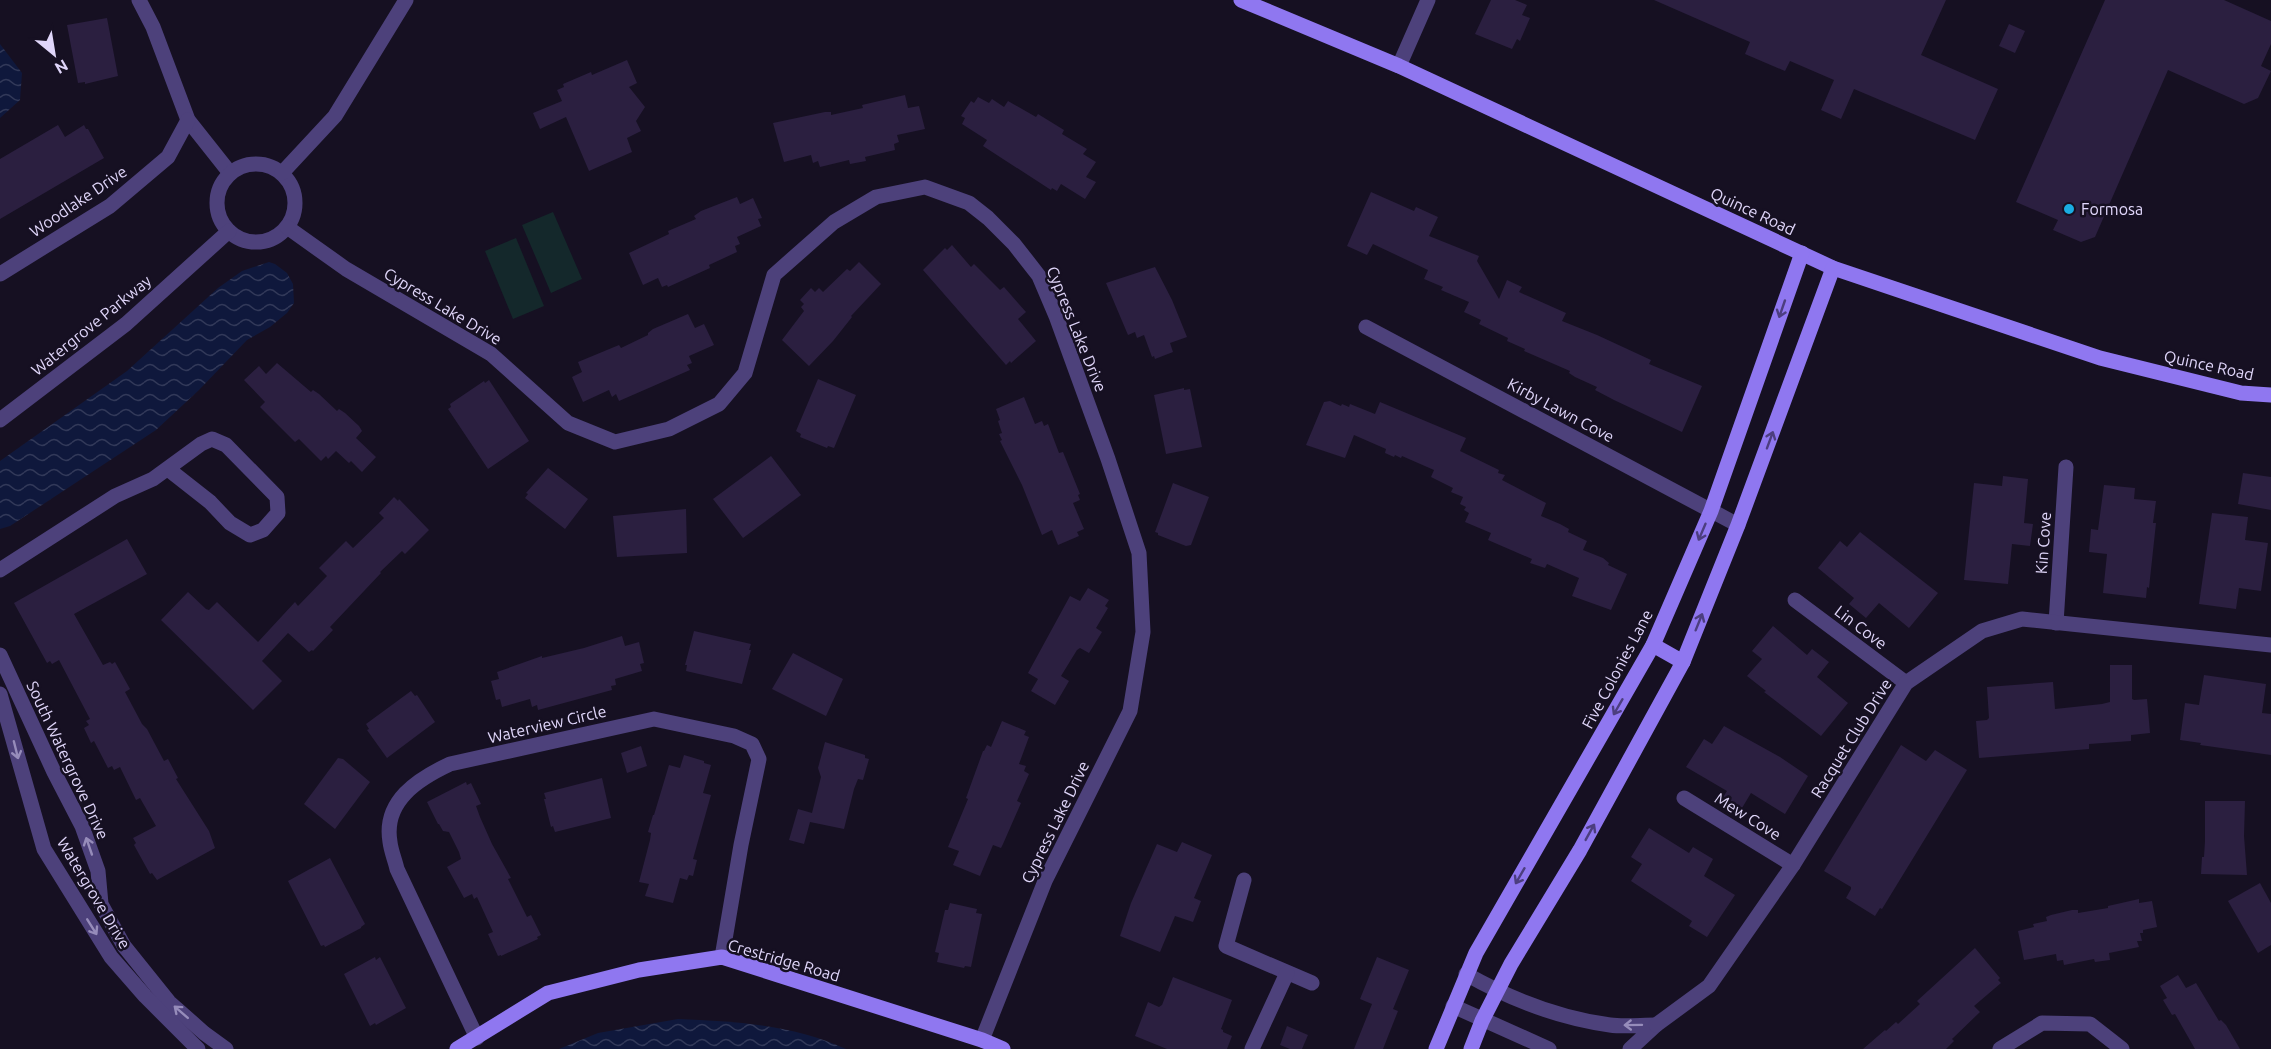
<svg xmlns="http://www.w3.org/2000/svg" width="2271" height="1049" font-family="Ubuntu,sans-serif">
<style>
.green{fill:#14282b}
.water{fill:url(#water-waves)}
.building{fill:#2b1f40}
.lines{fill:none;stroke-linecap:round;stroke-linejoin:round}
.street{stroke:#4d417b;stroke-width:15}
.secondary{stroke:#8f77f0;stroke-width:15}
.oneway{stroke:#4c3e7f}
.oneway2{stroke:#968cba}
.poi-dot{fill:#1aace2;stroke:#161022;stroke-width:2}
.labels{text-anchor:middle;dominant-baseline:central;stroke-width:5;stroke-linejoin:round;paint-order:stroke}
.street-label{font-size:16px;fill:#e0d6fa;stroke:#161022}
.poi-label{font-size:16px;fill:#e0d6fa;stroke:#161022;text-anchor:start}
</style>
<defs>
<pattern id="water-waves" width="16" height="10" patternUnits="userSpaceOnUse" patternTransform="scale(1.5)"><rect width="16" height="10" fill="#0f183c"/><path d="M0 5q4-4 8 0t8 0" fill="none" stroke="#323959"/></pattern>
</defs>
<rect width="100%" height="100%" fill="#161022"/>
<g class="green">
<polygon points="553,212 582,279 551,293 522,225"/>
<polygon points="516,238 544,306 513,319 485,251"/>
</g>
<g class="water">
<polygon points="0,44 22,73 20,100 0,118"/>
<polygon points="269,262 275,264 287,273 293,284 294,303 287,313 270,327 247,340 199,390 156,430 10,526 0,529 0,461 127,371 218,288 242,271"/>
<path d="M678,1019C735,1021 794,1025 846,1049H559L598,1033Z"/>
</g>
<g class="building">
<polygon points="1491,0 1515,0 1527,5 1522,15 1530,18 1520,41 1517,39 1512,49 1475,34"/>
<polygon points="1654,0 1946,0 1921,55 1998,89 1975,140 1854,89 1841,119 1821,110 1834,80 1790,61 1785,71 1745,54 1750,42"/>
<polygon points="2105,0 2224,0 2271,21 2271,44 2261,66 2271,71 2258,98 2244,104 2168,70 2095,237 2081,242 2053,230 2058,220 2016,202"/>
<polygon points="107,18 118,76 85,84 85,82 78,83 67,25"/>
<polygon points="2009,24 2025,31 2015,53 1999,46"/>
<polygon points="627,60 637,83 629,87 645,107 636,121 641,131 627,138 632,152 589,171 566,117 540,129 533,113 562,101 557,90 564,87 563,84 591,72 592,75"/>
<polygon points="905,95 908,108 919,106 925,129 897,135 899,142 894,144 895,150 865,157 866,161 850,164 849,160 820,167 818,161 813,163 811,155 784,162 773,123 825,112 831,112 831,115 863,108 862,105"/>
<polygon points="978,97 989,103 992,99 1004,107 1008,101 1036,117 1038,114 1064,130 1062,134 1087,149 1083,154 1096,162 1086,177 1096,182 1085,199 1061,184 1057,191 1052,188 1051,190 983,146 987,140 962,124 965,118 961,116 971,101 974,103"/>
<polygon points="58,125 65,137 84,125 86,129 88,129 104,158 0,219 0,159"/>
<polygon points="1371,192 1414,211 1416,207 1438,217 1429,236 1479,256 1477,261 1499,299 1507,280 1522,287 1519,292 1566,313 1562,321 1597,335 1651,360 1649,364 1702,386 1682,432 1614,400 1595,390 1597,387 1575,377 1569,373 1570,371 1524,351 1525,349 1507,341 1508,338 1479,324 1481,320 1464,312 1469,302 1441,290 1443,287 1424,279 1428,270 1373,244 1367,255 1347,246"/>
<polygon points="737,197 740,204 753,198 762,218 758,219 761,226 737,237 740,244 735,246 737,252 709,265 710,268 668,287 667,285 662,287 658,278 643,285 629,253 669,234 668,231 696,219 694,216 701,211"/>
<polygon points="952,245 971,267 974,264 1000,290 1004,287 1026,312 1018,319 1036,341 1011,363 1010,361 1006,365 923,270 945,248 947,250"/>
<polygon points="859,262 881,284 851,316 852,317 833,341 809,366 782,340 804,311 801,307 804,304 800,300 811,288 815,292 819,288 823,292 847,269 850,271"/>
<polygon points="1155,267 1172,300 1187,337 1170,343 1173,352 1155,359 1154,356 1152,357 1144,335 1137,338 1135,332 1128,335 1106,283"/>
<polygon points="688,314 695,328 704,324 714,345 689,356 692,363 687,365 690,370 619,401 616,394 612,397 609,390 583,402 572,377 582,372 578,362 619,345 621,348 648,335 648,333 653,329"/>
<polygon points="277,363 311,392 313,390 319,394 337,411 339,409 345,413 359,426 362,431 356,438 376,457 362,472 351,461 349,463 336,451 328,459 326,456 321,461 299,439 295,442 260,407 265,402 244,380 259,366 266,374"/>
<polygon points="818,379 856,395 834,448 828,446 827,448 800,437 801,434 796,431"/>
<polygon points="489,380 529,441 488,469 448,409 451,407 450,404 484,381 485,383"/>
<polygon points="1184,388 1184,390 1190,389 1202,447 1166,454 1154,395"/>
<polygon points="1024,397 1035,424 1042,421 1044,426 1048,424 1059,453 1063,452 1080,494 1078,495 1080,500 1073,503 1084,529 1077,532 1079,536 1058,545 1052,530 1042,535 1022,485 1000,441 1002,440 999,434 1002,433 998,421 1000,420 996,409"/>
<polygon points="1330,401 1341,406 1342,404 1349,407 1350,404 1375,414 1380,402 1466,438 1460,451 1499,470 1498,473 1505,475 1502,480 1546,503 1541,516 1560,524 1569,529 1568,532 1587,541 1583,550 1603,558 1609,563 1608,565 1627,574 1611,610 1572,596 1579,578 1547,564 1545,568 1530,563 1532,559 1488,540 1491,533 1465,522 1469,513 1464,510 1466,507 1460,504 1463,497 1451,492 1453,488 1431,477 1434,470 1402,456 1401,458 1395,455 1394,457 1385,453 1386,449 1354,435 1345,458 1306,445 1324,402"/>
<polygon points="771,456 801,495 743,538 713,499"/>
<polygon points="548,468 588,499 565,529 525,498 528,494 526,493"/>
<polygon points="2243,473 2271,477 2271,510 2238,504"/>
<polygon points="2003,476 2028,479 2024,523 2033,524 2030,546 2012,544 2008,584 1964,580 1974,483 2002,486"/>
<polygon points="1173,483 1209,497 1191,545 1186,546 1158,535 1158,533 1155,532"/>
<polygon points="2104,485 2135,488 2134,499 2156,501 2153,523 2156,523 2149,588 2147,587 2146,598 2103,593 2107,554 2089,552 2091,529 2098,530"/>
<polygon points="394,497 398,501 399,499 429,530 405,554 402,551 380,572 381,573 330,627 333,630 313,651 312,650 309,652 288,633 262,661 282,681 253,710 161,620 188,592 206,609 209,610 217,602 258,642 295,602 298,606 327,576 319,568 346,541 353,548 384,518 379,513"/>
<polygon points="686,509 687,553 617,557 613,516"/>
<polygon points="2212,513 2248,517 2245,540 2268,543 2261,591 2239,588 2236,609 2199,604"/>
<polygon points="1860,532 1938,593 1909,628 1879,603 1866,618 1849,604 1854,598 1818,568 1840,541 1847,547"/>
<polygon points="127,539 147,574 74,614 103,665 110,662 112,664 115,662 130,689 125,692 142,724 147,729 164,761 168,759 178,778 176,779 209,831 215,848 157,880 152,873 150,874 134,845 136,843 133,838 156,826 140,798 136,800 120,767 114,770 112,766 108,768 94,741 91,743 84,728 89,725 86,721 90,719 59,660 52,664 50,661 47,663 14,603"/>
<polygon points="1088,588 1109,600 1105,606 1108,608 1096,628 1102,632 1089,653 1080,648 1077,650 1061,676 1069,681 1055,705 1031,691 1038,679 1028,673 1070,596 1080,601"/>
<polygon points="1773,626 1807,655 1812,649 1829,662 1817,677 1848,703 1821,736 1764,692 1766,691 1747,676 1762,659 1752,651"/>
<polygon points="694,631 751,644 749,650 751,650 742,684 686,671 687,665 685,665"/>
<polygon points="622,636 625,646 639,642 644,663 640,664 642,671 615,679 616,685 611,686 612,690 538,710 537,705 532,707 530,699 502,707 500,699 496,700 491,681 499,679 497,672 542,656 542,658 584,648"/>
<polygon points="793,653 843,679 826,716 772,689"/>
<polygon points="2110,665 2132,665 2132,699 2134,700 2147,699 2150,733 2131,735 2131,741 2089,744 2089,749 1979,758 1976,721 1987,720 1989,718 1987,687 2053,682 2055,709 2102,704 2110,702"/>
<polygon points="2204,675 2266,684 2262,713 2271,714 2271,755 2200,745 2201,743 2180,740 2185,703 2199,705"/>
<polygon points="411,691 415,696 417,695 435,722 387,758 367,730 369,729 366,724"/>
<polygon points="1002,721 1026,731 1024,735 1029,737 1019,764 1026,766 1024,771 1029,774 1017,801 1021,803 1003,844 1001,848 993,845 980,876 953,865 959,851 948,847 968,799 966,798 983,751 984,751 987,745 991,747"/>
<polygon points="1724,726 1780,757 1808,776 1785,814 1751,793 1742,808 1723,797 1727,791 1686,767 1704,739 1712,744"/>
<polygon points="825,742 865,755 865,758 869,759 863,780 858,779 854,789 844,829 810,822 804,844 789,840 798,809 812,813 821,777 818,768"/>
<polygon points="1901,745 1926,761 1935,750 1967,770 1882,909 1880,908 1875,916 1846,898 1851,889 1851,887 1824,871"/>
<polygon points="641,746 647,766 627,773 621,753"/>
<polygon points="684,755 704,761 704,763 711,765 703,793 711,795 693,859 697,860 693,876 689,875 687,880 680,878 673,903 645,896 649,884 639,882 650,840 651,833 648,832 653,815 654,815 669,765 680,768"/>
<polygon points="338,758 343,759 370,782 335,829 304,804"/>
<polygon points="602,778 611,818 555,832 553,826 551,827 544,799 546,799 544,793"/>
<polygon points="466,782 467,785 471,783 481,804 476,806 480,817 492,844 511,878 508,879 527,917 531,915 541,935 537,937 538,939 501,956 501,955 498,956 488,934 493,932 477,897 474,899 472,894 464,898 447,867 461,859 459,852 449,832 443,831 439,824 438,824 427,802"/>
<polygon points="2205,801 2245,801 2244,836 2247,875 2201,874 2202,857 2204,857 2205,841"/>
<polygon points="1649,828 1689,853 1693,847 1713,859 1704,876 1735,895 1707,937 1689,926 1692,921 1631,881 1642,864 1631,857"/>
<polygon points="1182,842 1212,855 1194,898 1201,901 1193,922 1175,916 1160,952 1120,936 1131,903 1157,844 1177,852"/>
<polygon points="330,858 365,924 361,927 361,928 325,947 324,945 321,946 288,881"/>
<polygon points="2260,883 2271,903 2271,945 2258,953 2228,901"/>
<polygon points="2139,899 2139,903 2152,901 2157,927 2143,930 2143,933 2140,933 2142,941 2137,941 2139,947 2109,953 2110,960 2095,962 2094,959 2064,965 2063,960 2057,961 2056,954 2024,960 2018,931 2034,927 2033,924 2047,921 2046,917 2051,915 2072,910 2078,910 2078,913 2108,908 2108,906"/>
<polygon points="950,903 977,909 976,913 982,914 971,967 965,966 964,968 937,962 939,953 935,952 945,910 948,910"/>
<polygon points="1975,948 2000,978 1998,980 2001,983 1974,1006 1980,1012 1952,1039 1954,1041 1946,1049 1863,1049 1885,1030 1886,1031 1896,1022 1898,1024 1920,1004 1917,1001"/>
<polygon points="375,957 376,960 380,957 406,1008 376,1025 375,1023 370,1026 344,974"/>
<polygon points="1377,957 1409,970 1393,1009 1398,1011 1383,1049 1354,1049 1372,1004 1360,999"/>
<polygon points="2178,975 2186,988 2196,983 2219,1021 2221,1020 2226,1025 2240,1049 2195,1049 2175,1014 2172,1015 2163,1000 2167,998 2160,986"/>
<polygon points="1173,977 1232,1000 1221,1029 1223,1030 1223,1032 1232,1036 1227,1049 1167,1049 1135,1036 1148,1002 1159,1007 1162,1005"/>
<polygon points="1287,1026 1308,1035 1302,1049 1290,1049 1280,1045"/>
</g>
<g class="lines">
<g class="street">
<polyline points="139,0 153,27 188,120 230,173"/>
<polyline points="1399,66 1428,0"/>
<circle cx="256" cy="203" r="39"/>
<polyline points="282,173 335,116 406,0"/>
<polyline points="287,227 346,269 491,354 568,423 615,442 669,429 719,404 745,373 774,275 834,222 876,197 925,187 969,203 988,218 1014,244 1039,276 1056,316 1108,459 1139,553 1143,632 1130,711 1045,881 982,1040"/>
<polyline points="0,274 110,206 168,157 188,120"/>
<polyline points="1366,327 1738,525"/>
<polyline points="0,420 126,324 229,231"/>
<polyline points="0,570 115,496 153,479 201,444 212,439 226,445 277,497 278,513 263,530 250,535 230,523 210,502 168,469"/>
<polyline points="1795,600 1906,683"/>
<polyline points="2056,623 2066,467"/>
<polyline points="0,655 54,772 82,826 98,871 101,904 124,946 169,1002 204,1033 226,1049"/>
<polyline points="0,694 44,849 111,957 145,996 198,1049"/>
<polyline points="1684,798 1793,865"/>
<polyline points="1244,880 1226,946 1312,983"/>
<path d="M1466,974C1510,999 1559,1018 1610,1025C1624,1027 1641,1025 1656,1025L1630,1049"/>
<polyline points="1453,1006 1549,1049"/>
<polyline points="1656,1025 1709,986 1793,865 1906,683 1982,631 2022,619 2271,645"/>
<path d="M477,1038L397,869C395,860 391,851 390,842C383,801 418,779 450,764L654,719L734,736L752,744L759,759L758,764L741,845L722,957"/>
<polyline points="1252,1049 1287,973"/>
<polyline points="2000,1049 2042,1023 2090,1024 2122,1049"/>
</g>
<g class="secondary">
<polyline points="1241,0 1399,66 1833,268 2100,358 2241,393 2271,395"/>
<polyline points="1653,645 1683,662"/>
<polyline points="457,1049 548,993 639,970 722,957 982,1040 1003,1049"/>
<polyline points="1436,1049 1476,953 1653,645 1711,511 1802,253"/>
<polyline points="1471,1049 1482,1021 1511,964 1580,850 1683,662 1738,525 1833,268"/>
</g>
</g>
<defs><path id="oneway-shaft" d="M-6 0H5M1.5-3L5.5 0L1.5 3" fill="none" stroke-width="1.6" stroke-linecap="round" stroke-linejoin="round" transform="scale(1.5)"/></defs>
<g class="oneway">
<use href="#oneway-shaft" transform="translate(1782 309) rotate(109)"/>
<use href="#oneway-shaft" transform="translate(1770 440) rotate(-70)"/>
<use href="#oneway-shaft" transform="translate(1702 532) rotate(113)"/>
<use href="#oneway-shaft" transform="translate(1699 622) rotate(-68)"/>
<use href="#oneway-shaft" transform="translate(1618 707) rotate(120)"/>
<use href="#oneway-shaft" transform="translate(1590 832) rotate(-61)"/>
<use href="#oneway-shaft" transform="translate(1520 876) rotate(120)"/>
</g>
<g class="oneway2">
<use href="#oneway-shaft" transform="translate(16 750) rotate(76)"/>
<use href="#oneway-shaft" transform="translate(89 846) rotate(-109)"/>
<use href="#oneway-shaft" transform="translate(92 927) rotate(58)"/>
<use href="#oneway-shaft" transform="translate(181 1012) rotate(-139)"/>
<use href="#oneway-shaft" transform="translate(1633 1025) rotate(179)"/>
</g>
<circle class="poi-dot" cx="2069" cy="209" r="6"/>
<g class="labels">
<g class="street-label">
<text transform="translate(78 201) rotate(-34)">Woodlake Drive</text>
<text transform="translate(1753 211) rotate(25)">Quince Road</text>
<text transform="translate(443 306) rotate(31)">Cypress Lake Drive</text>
<text transform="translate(91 325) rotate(-39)">Watergrove Parkway</text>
<text transform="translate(1077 329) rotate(68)">Cypress Lake Drive</text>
<text transform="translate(2209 365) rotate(12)">Quince Road</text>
<text transform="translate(1561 410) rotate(28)">Kirby Lawn Cove</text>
<text transform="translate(2043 543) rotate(-86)">Kin Cove</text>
<text transform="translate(1861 627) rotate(37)">Lin Cove</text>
<text transform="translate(1617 669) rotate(-62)">Five Colonies Lane</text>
<text transform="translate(547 724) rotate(-13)">Waterview Circle</text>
<text transform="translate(1851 738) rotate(-58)">Racquet Club Drive</text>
<text transform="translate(68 760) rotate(65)">South Watergrove Drive</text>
<text transform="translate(1748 816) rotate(32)">Mew Cove</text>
<text transform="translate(1055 822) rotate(-64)">Cypress Lake Drive</text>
<text transform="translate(94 893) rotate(59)">Watergrove Drive</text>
<text transform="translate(784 960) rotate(16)">Crestridge Road</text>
</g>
<g class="poi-label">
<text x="2081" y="209">Formosa</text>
</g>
</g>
<g transform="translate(54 54) rotate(150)" stroke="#161022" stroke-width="4.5" paint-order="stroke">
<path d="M0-4.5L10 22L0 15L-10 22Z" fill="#e0d6fa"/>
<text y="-9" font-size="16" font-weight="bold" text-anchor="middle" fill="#e0d6fa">N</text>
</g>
</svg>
